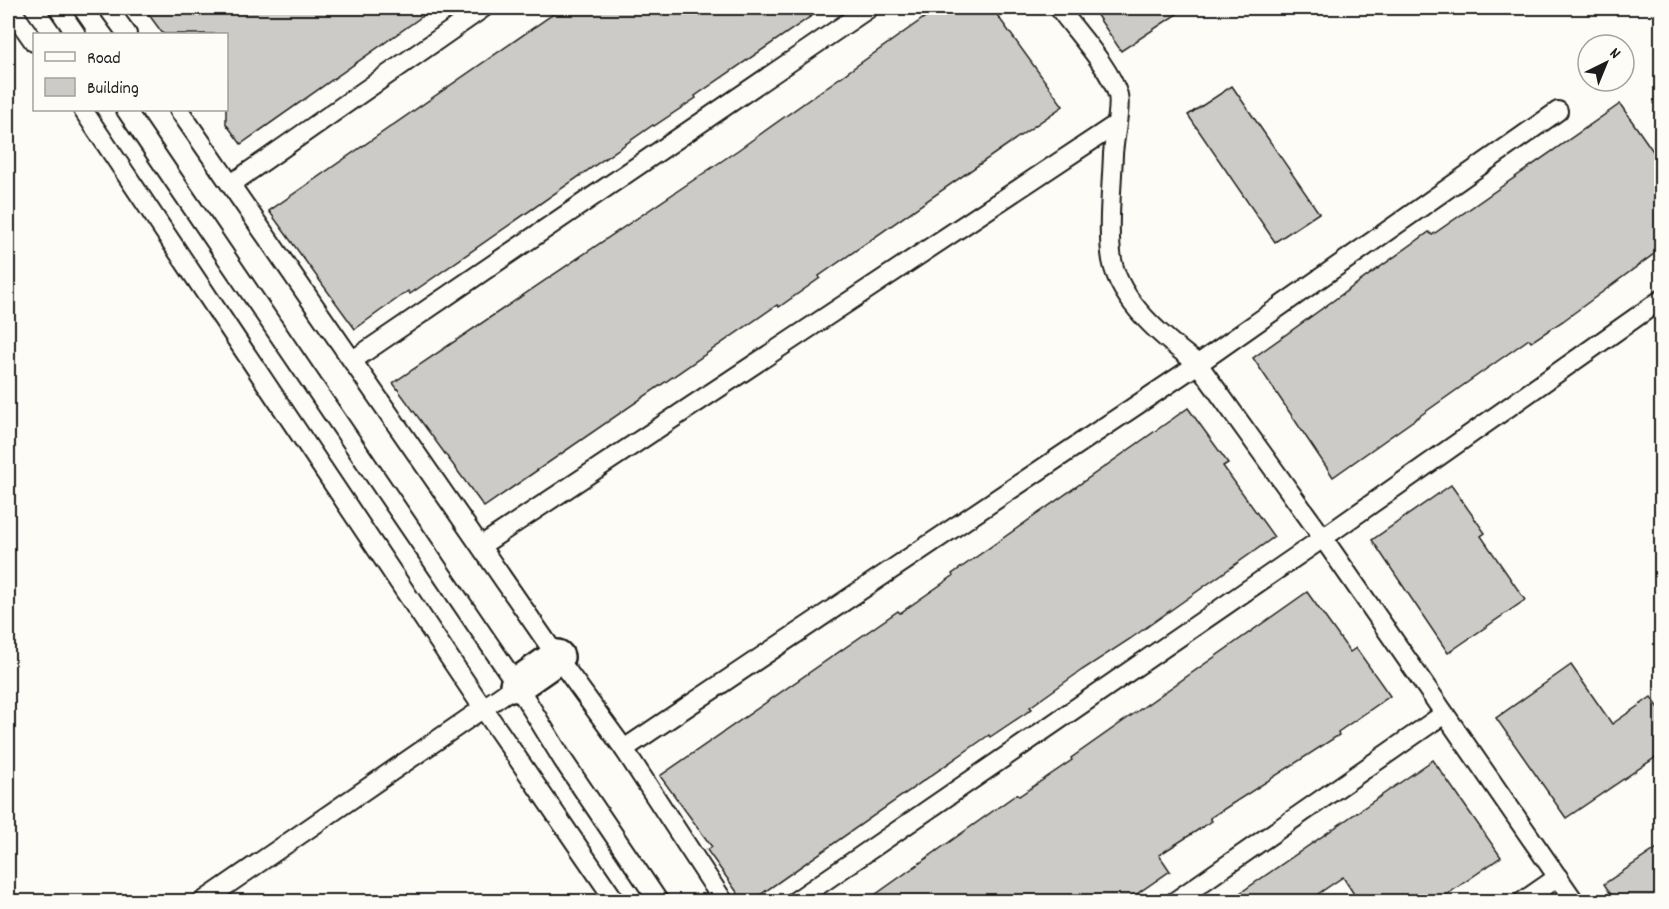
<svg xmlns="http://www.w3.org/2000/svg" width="1669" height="909" font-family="Dekko,sans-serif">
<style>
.building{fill:#cccbc8;stroke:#1c1c1c;stroke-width:1.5}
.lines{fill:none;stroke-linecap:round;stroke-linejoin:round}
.lane-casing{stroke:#1c1c1c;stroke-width:22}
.street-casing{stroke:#1c1c1c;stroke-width:38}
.lane{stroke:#fdfcf7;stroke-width:18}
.street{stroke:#fdfcf7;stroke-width:33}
</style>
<rect width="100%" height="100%" fill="#fdfcf7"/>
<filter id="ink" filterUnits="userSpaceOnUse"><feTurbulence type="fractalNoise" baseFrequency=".0167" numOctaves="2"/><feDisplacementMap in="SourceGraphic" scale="12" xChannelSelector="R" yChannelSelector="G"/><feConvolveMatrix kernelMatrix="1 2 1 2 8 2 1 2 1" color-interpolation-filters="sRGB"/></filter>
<g filter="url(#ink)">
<g class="building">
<polygon points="144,8 434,8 241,144 226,124 226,34 163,34"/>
<polygon points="562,8 823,8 695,96 696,98 654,126 653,125 410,294 408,291 355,329 269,211"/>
<polygon points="938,8 992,8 1063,106 819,276 820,278 779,307 777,305 484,507 393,383 738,150"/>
<polygon points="1092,8 1186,8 1121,51"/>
<polygon points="1232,86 1319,213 1275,242 1188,115"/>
<polygon points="1620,104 1662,164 1662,248 1563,321 1531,342 1529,339 1333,477 1253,358 1429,232 1432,235"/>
<polygon points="1188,408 1228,463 1223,466 1274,537 1130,639 1082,670 1030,707 1032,709 990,737 989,735 750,902 744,902 707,850 712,847 660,776 898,611 900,613 953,576 952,574"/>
<polygon points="1451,485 1485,533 1481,536 1525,600 1448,653 1372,540"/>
<polygon points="1307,592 1350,652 1356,648 1390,696 1338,732 1339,735 1210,818 1212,821 1159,855 1170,871 1125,902 865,902 1017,794 1019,796 1072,760 1071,758"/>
<polygon points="1571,665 1612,724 1651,697 1662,712 1662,753 1566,818 1496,718"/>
<polygon points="1433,760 1501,857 1452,891 1436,902 1359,902 1343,877 1306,902 1227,902"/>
<polygon points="1662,845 1662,902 1616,902 1604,884"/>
</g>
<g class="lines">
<g class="lane-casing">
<g id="lane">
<polyline points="10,8 34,42"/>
<polyline points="58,8 76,34"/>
<polyline points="108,8 127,34"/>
<polyline points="83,110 483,708 616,902"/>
<polyline points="126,110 517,685 563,760 659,902"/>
<polyline points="179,110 557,657 624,749 724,902"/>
<polyline points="1558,111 1198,364 1323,538 1575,902"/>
<polyline points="231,184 483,8"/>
<polyline points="353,360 869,8"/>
<polyline points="482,545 1115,125"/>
<path d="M624,749L1198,364C1165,339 1120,303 1112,260C1107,231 1112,184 1113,154C1114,139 1121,107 1118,95C1109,66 1076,32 1059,8"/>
<polyline points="202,902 517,685"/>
<polyline points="794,902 1323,538 1662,299"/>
<polyline points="1174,902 1444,714"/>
<polyline points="1522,902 1558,877"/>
</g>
</g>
<g class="street-casing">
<polyline id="street" points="517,685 557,657"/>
</g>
<use href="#lane" class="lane"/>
<use href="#street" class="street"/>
</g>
</g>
<rect width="1669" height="909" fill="none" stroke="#fdfcf7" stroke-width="30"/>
<rect x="15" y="15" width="1639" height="879" fill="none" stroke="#1c1c1c" stroke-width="2" filter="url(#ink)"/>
<rect x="33" y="33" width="195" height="78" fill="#fdfcf7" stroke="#a3a29f" stroke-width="1.5"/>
<rect x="45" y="52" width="30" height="9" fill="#fdfcf7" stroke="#a3a29f" stroke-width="1.5"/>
<text x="87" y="63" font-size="18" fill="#1c1c1c">Road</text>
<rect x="45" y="78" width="30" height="18" fill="#cccbc8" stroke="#a3a29f" stroke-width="1.5"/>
<text x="87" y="93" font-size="18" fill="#1c1c1c">Building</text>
<g transform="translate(1606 63) rotate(43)"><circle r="28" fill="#fdfcf7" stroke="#a3a29f" stroke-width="1.5"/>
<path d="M0-4.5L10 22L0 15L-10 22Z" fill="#1c1c1c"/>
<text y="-9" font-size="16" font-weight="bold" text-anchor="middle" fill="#1c1c1c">N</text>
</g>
</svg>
